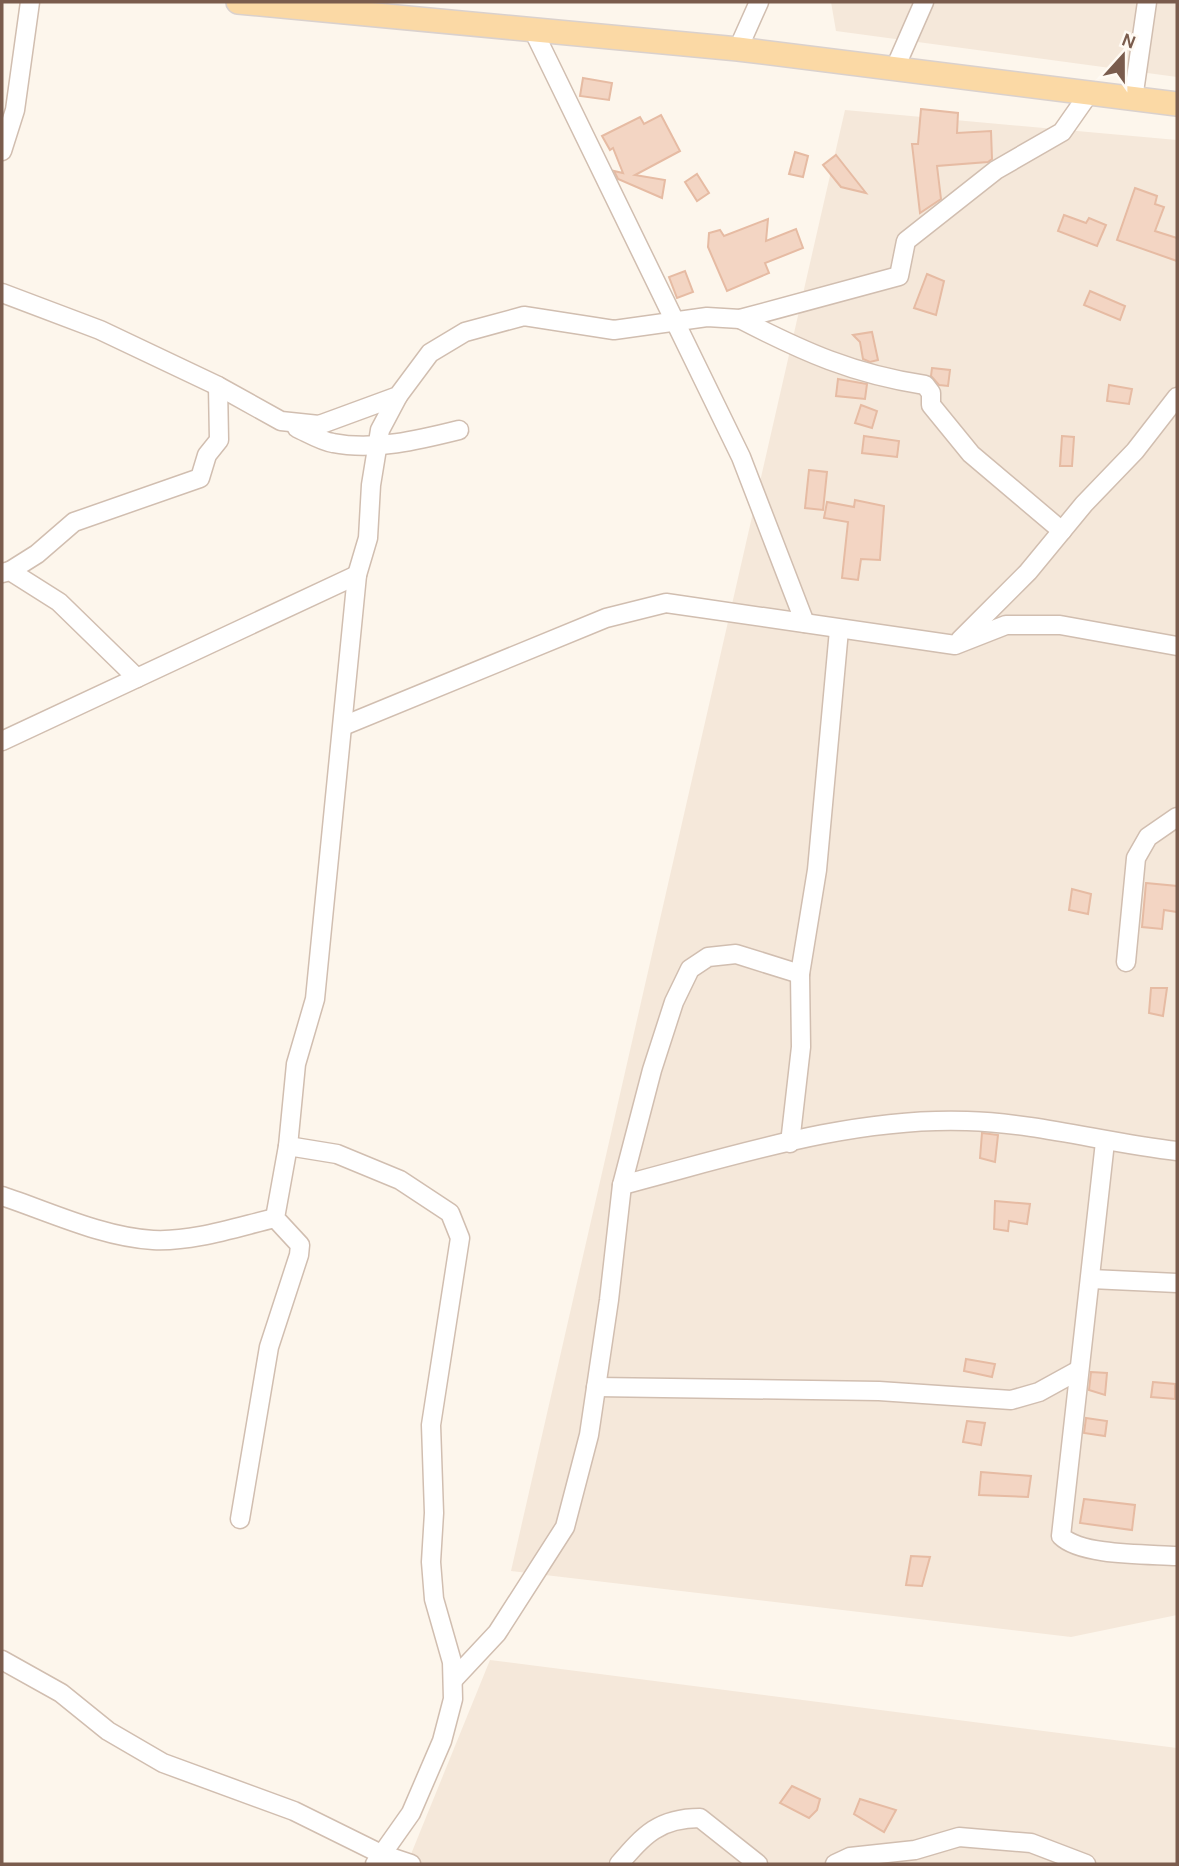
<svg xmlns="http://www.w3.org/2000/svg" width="1179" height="1866" font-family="Karla,sans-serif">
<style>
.residential{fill:#f5e8da}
.building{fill:#f3d5c3;stroke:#e6bba3;stroke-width:2}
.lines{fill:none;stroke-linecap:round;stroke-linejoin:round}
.minor-casing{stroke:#d1beb0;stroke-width:21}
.major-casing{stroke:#dad1cd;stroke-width:26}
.minor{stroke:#fff;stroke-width:18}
.major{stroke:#fbd9a5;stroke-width:23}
</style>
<rect width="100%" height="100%" fill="#fdf6ec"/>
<g class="residential">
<polygon points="831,2 1177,2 1177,77 836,31"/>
<polygon points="845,110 1177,140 1177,1615 1071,1637 511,1571"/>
<polygon points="490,1660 1177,1748 1177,1864 407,1864"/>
</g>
<g class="building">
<polygon points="583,78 612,83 609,100 580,96"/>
<polygon points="921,109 958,113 957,133 991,131 992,159 988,162 937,166 941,199 920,213 912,144 918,144"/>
<polygon points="661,115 680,151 635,175 665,180 662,198 618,179 614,171 623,173 613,148 610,150 602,136 640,117 644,124"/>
<polygon points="795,152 808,156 803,177 789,174"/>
<polygon points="836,155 866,193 841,187 823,165"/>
<polygon points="697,174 709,193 697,201 685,182"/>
<polygon points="1135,188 1157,196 1155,204 1164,207 1155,231 1177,238 1177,261 1117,240"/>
<polygon points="1064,215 1086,223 1089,218 1106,225 1097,246 1058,231"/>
<polygon points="768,219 766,241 796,229 803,248 765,263 769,273 727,291 708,247 709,233 720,230 724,236"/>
<polygon points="685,271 693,292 677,298 669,277"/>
<polygon points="927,274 944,281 936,315 914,308"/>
<polygon points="1090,291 1125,306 1120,320 1084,305"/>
<polygon points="872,332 878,360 870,362 863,359 860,342 853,335"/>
<polygon points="932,368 950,370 948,386 939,385 931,376"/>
<polygon points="838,379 867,384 865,399 836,396"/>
<polygon points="1109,385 1132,389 1129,404 1107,401"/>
<polygon points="861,405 877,411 872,428 855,423"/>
<polygon points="864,436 899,441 897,457 862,453"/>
<polygon points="1062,436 1074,437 1072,466 1060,466"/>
<polygon points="809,470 827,472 823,510 805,508"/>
<polygon points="855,500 884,506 880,560 861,559 858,580 842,578 848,522 824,518 827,502 854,507"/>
<polygon points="1146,883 1177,886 1177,912 1164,910 1162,929 1142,927"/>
<polygon points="1072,889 1091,894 1088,914 1069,910"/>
<polygon points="1151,988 1167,988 1163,1016 1149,1013"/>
<polygon points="982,1133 998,1135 995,1162 980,1158"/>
<polygon points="995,1201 1030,1204 1027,1224 1009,1221 1008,1231 994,1229"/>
<polygon points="966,1359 995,1364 992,1377 964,1371"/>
<polygon points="1091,1372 1107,1373 1105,1395 1089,1390"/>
<polygon points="1153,1382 1175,1384 1175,1399 1151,1397"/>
<polygon points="1086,1418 1107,1421 1105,1436 1084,1433"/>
<polygon points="967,1421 985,1423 981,1445 963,1442"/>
<polygon points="981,1472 1031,1476 1028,1497 979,1495"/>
<polygon points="1084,1499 1135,1505 1132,1530 1080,1523"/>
<polygon points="911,1556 930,1557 922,1586 906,1585"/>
<polygon points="792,1786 820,1799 817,1810 809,1818 780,1803"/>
<polygon points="860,1799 896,1810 884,1832 854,1814"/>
</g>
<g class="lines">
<g class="minor-casing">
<g id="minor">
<polyline points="534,32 741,457 805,623"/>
<polyline points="738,49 759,2"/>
<polyline points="895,68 924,2"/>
<polyline points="1133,99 1147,2"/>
<polyline points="2,151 15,110 30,2"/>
<polyline points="2,293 100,330 218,386 281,421 319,425 398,396 430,353 465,332 524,316 614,330 707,317 740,319 899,276 906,241 996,170 1062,132 1090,92"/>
<path d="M740,319C804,352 853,374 925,385L931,393V405L971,454L1062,531"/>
<path d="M297,428C308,433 321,441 333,443C374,451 419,440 459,430"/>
<polyline points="10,571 37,554 74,522 200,478 207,455 219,440 218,386"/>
<polyline points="2,573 10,571 59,602 137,678"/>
<polyline points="960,640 1028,572 1084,504 1135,451 1177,397"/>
<polyline points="343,726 606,618 666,603 955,645 1006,625 1060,625 1177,646"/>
<polyline points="2,741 357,575"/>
<polyline points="1126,962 1136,858 1148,837 1177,817"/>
<path d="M1105,1142L1061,1536C1081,1556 1148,1554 1177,1556"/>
<polyline points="790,1143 801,1047 800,974 817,870 839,630"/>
<polyline points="288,1146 337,1154 400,1180 450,1213 460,1238 431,1425 434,1513 431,1562 434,1599 452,1662 453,1699 442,1741 411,1813 375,1864"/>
<path d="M622,1185C734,1156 850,1117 967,1121C1037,1123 1107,1143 1177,1151"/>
<path d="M2,1196C50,1212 102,1237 153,1240C193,1242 237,1227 275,1218"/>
<polyline points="1091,1279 1177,1283"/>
<polyline points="596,1387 879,1391 1011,1400 1039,1392 1079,1370"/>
<polyline points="240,1519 269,1347 299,1255 300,1245 275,1218 288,1146 296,1064 315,999 357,575 368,538 371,485 380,430 398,396"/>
<polyline points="2,1660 61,1693 108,1731 163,1763 294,1811 381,1854 411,1864"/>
<polyline points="453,1680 497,1633 565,1527 589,1435 609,1300 622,1185 652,1070 674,1002 690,969 708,957 736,954 800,974"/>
<path d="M619,1864C644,1835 659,1818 700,1818L758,1864"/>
<polyline points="835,1864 850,1857 915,1850 959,1837 1031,1843 1086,1864"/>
</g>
</g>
<g class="major-casing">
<polyline id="major" points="238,2 738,49 1177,104"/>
</g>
<use href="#minor" class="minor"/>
<use href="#major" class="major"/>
</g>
<rect width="1179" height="1866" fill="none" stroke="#7a5c4d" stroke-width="7"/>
<g transform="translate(1123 56) rotate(21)" stroke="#fffaf3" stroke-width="5" paint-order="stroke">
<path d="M0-5L12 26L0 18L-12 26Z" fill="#7a5c4d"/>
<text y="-10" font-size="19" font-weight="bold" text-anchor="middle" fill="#7a5c4d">N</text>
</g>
</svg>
